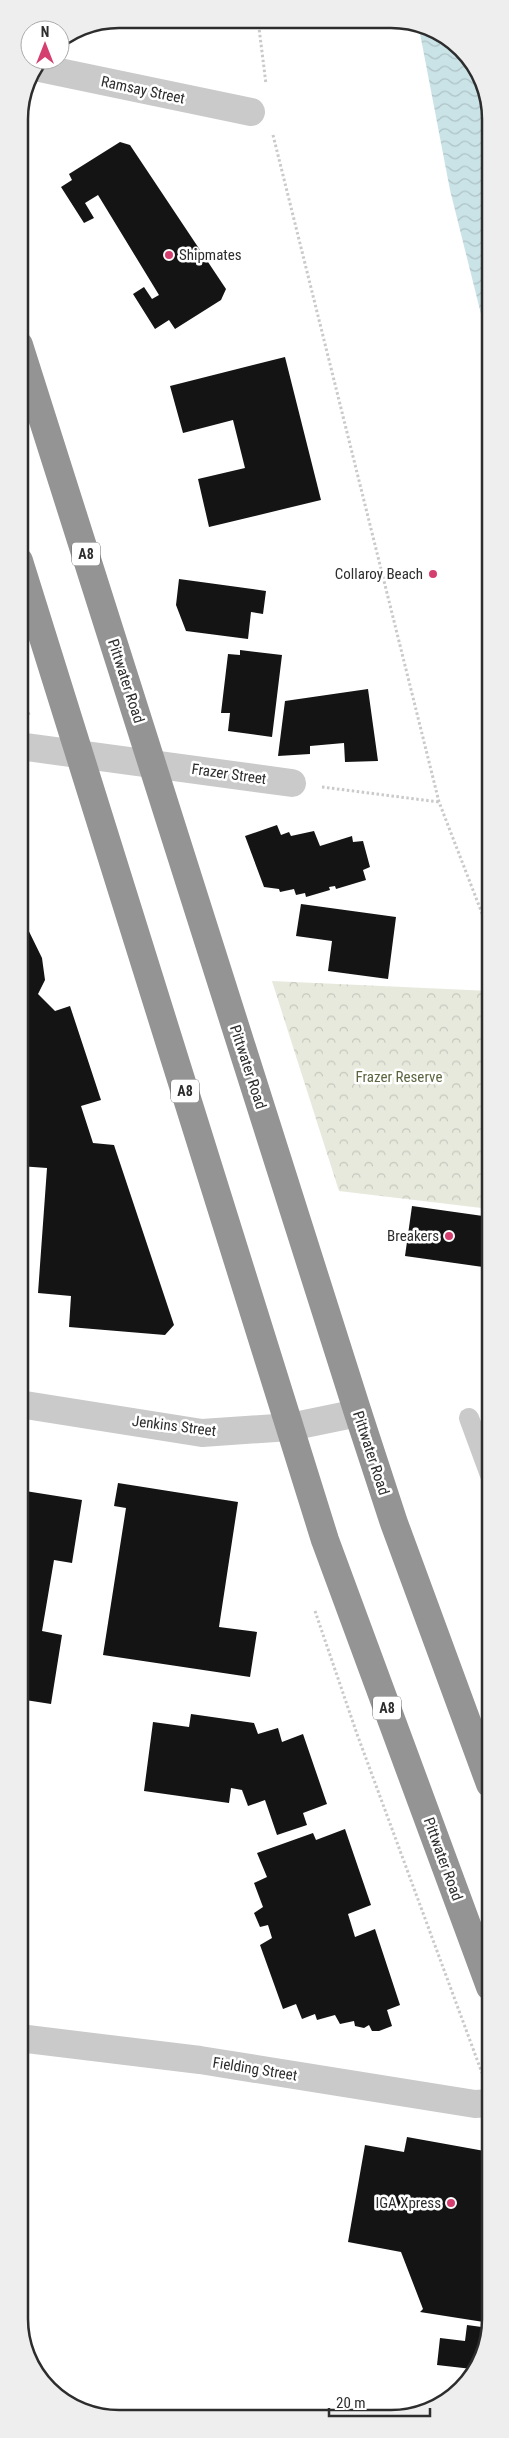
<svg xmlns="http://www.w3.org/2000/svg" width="509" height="2438" font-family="'Roboto Condensed',sans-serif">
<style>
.forest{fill:url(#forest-crowns)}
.water{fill:url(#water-waves)}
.building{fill:#141414}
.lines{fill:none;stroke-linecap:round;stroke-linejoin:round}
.path{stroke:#cacaca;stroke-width:3;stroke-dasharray:2.5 2.5;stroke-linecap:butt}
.lane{stroke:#cacaca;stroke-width:20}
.street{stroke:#cacaca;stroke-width:28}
.highway{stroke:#949494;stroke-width:28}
.poi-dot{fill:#d43f6f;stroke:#fff;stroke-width:2}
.labels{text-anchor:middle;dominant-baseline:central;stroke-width:5;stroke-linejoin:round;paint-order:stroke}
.shield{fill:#fff;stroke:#6c6c6c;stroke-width:1}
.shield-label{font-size:14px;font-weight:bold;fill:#2d2d2d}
.street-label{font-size:15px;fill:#2d2d2d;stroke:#fff}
.poi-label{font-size:15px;fill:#2d2d2d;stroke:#fff;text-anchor:end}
.park-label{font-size:15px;fill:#5a643f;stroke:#fff}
.rim{fill:none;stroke:#2d2d2d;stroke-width:2.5}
</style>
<defs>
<pattern id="forest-crowns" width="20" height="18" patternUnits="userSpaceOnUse" patternTransform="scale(1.25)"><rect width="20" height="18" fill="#e6e9dc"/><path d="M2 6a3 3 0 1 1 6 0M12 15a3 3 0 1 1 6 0" fill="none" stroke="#c6c8bd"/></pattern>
<pattern id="water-waves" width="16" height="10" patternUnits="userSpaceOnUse" patternTransform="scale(1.25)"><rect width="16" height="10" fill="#cae3e7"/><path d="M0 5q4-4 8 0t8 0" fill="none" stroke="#aec3c6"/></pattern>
</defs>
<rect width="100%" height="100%" fill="#fff"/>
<polygon class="forest" points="272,981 490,991 490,1209 339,1191"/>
<polygon class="water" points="418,23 465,52 489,106 489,346 450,190"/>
<g class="building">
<polygon points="120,142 130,145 226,289 221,300 175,329 169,320 155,329 133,294 144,287 152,299 159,295 98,195 85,203 94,218 84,223 61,187 72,180 69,174"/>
<polygon points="285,357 321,500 209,527 198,479 245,468 233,420 183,433 170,386"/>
<polygon points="179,579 266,591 263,614 251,612 248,639 186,631 176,605"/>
<polygon points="240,650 282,655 272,737 228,731 230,713 221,713 228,654 240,655"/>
<polygon points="368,689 378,761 345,762 344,743 310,746 310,754 278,756 285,701"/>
<polygon points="277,825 281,835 289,832 291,836 314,831 320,846 352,836 353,842 363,841 370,867 363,870 366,880 336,889 335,886 329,887 330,890 306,897 305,893 296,895 294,889 280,892 279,889 264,887 245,836"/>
<polygon points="301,904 396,917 388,979 328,971 332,941 296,936"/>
<polygon points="19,911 42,958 45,980 38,994 55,1011 70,1006 101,1100 81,1106 93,1143 114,1145 174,1325 165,1335 69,1327 71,1296 38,1293 47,1168 19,1166"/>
<polygon points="412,1206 490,1217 490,1268 405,1256"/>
<polygon points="118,1483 238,1502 219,1627 257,1632 250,1677 103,1655 126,1508 114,1506"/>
<polygon points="19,1490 82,1500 72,1563 54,1560 42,1631 62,1635 51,1704 19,1699"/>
<polygon points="191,1714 254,1723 258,1734 278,1728 282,1742 303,1734 327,1804 303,1813 307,1825 277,1835 265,1800 248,1806 242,1790 231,1788 229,1803 144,1791 153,1722 189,1727"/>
<polygon points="345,1829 371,1905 348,1914 355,1937 375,1929 400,2005 387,2010 392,2026 379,2031 372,2031 369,2025 364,2028 355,2026 354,2021 340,2024 335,2015 317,2020 315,2014 302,2019 296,2004 283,2009 260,1945 272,1938 268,1925 260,1927 254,1913 263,1907 254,1883 267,1877 257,1853 313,1833 316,1840"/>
<polygon points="407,2137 490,2152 490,2323 420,2312 423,2309 401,2252 348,2242 365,2145 404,2152"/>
<polygon points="467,2325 489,2328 472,2369 437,2365 440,2338 465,2341"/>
</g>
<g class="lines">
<g class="path">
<polyline points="258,20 266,84"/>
<polyline points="273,135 439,802 490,934"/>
<polyline points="19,684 29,715"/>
<polyline points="322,787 439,802"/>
<polyline points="315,1611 357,1734 482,2073"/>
</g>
<polyline class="lane" points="469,1418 490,1475"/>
<g class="street">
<polyline points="35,67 251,112"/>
<polyline points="19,746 292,783"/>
<polyline points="19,1404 202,1433 290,1427 358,1413"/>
<polyline points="19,2038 200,2060 475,2104 490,2103"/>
</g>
<g class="highway">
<polyline points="19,345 358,1413 394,1523 490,1784"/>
<polyline points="19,561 325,1540 490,1987"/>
</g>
</g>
<g class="poi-dot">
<circle cx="169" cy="255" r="5"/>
<circle cx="433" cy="574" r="5"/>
<circle cx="449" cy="1236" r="5"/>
<circle cx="451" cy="2203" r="5"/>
</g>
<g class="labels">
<g class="shield">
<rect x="72" y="542.5" width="28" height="23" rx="4"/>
<rect x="171" y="1079.5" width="28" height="23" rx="4"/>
<rect x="373" y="1696.5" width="28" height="23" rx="4"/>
</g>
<g class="shield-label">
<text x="86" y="554">A8</text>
<text x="185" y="1091">A8</text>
<text x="387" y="1708">A8</text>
</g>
<g class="street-label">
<text transform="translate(143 90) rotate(12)">Ramsay Street</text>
<text transform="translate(126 681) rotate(72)">Pittwater Road</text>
<text transform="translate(229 774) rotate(8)">Frazer Street</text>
<text transform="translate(248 1067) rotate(72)">Pittwater Road</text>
<text transform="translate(174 1426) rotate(7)">Jenkins Street</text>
<text transform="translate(371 1453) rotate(72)">Pittwater Road</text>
<text transform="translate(443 1859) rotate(70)">Pittwater Road</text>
<text transform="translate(255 2069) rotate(9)">Fielding Street</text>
</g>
<g class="poi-label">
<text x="179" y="255" text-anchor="start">Shipmates</text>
<text x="423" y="574">Collaroy Beach</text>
<text x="439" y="1236">Breakers</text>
<text x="441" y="2203">IGA Xpress</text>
</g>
<g class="park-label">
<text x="399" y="1077">Frazer Reserve</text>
</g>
</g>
<path d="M0 0H509V2438H0ZM119 28H391A91 91 0 0 1 482 119V2319A91 91 0 0 1 391 2410H119A91 91 0 0 1 28 2319V119A91 91 0 0 1 119 28Z" fill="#eee" fill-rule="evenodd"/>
<path class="rim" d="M119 28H391A91 91 0 0 1 482 119V2319A91 91 0 0 1 391 2410H119A91 91 0 0 1 28 2319V119A91 91 0 0 1 119 28Z"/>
<g transform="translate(45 45)"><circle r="24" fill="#ffffff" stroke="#ababab"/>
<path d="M0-4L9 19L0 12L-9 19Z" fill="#d43f6f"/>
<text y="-8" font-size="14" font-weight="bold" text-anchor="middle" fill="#2d2d2d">N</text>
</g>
<path d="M329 2408v8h101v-8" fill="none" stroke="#2d2d2d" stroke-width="2.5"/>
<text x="336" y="2408" font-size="15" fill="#2d2d2d" stroke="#ffffff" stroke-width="4" paint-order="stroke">20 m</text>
</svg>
